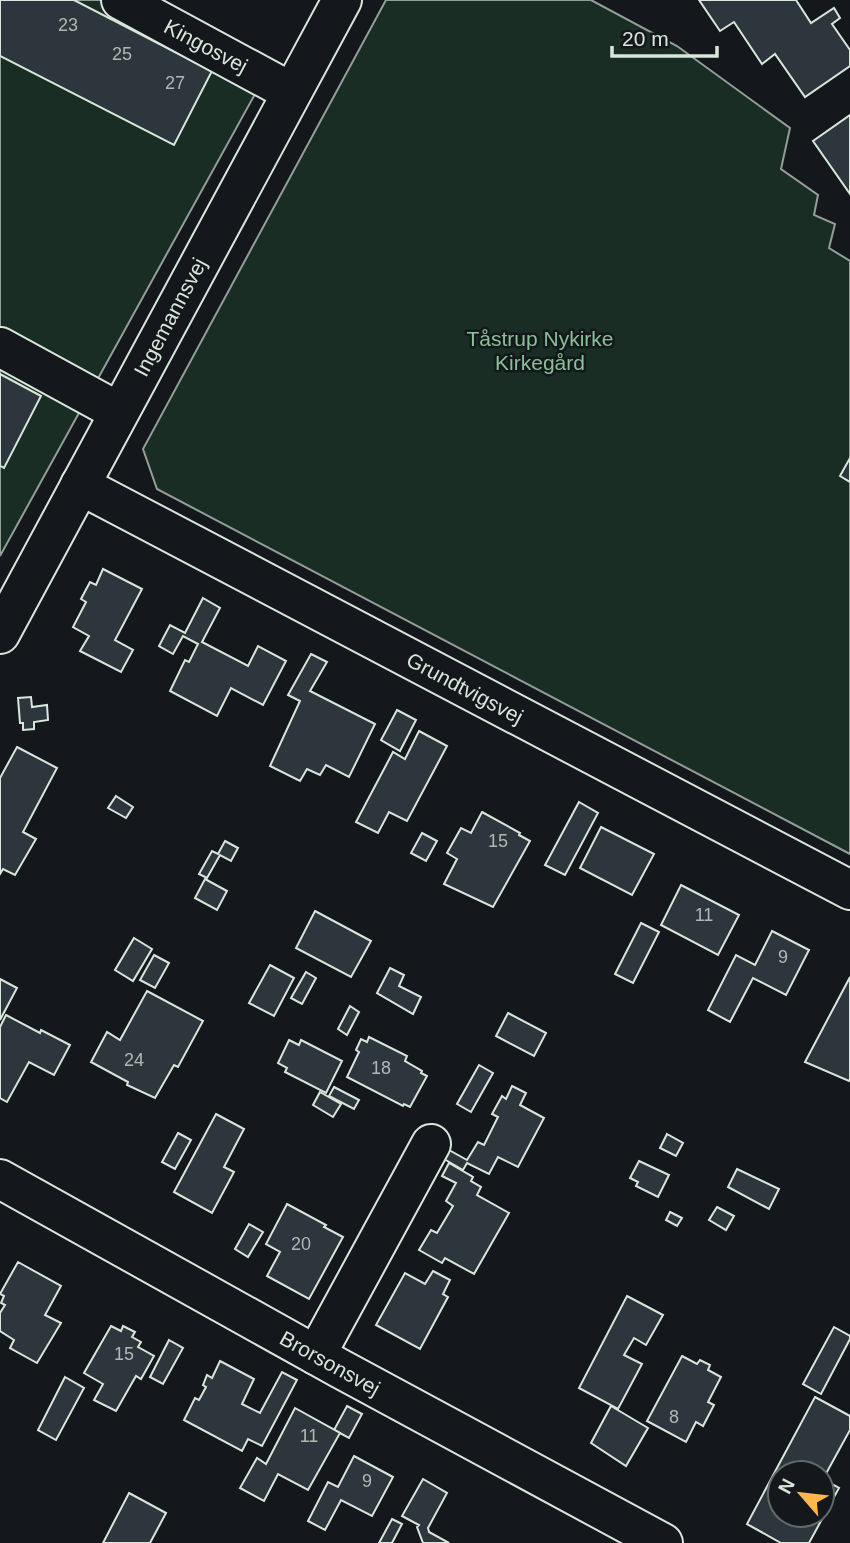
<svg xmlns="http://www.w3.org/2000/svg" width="850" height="1543" font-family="Helvetica,sans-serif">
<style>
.green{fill:#1a2d24;stroke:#939e99;stroke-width:2}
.building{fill:#2c363c;stroke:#d8e6dc;stroke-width:2;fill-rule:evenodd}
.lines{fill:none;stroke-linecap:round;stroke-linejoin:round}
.minor-casing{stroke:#d8e6dc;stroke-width:42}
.minor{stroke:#14181c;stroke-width:38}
.labels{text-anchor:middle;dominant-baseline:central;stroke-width:5;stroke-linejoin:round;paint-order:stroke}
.number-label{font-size:18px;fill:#adbab4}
.street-label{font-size:21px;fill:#d8e6dc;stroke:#14181c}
.park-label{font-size:21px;fill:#8ac095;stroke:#14181c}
</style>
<rect width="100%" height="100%" fill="#14181c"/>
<g class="green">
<polygon points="0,0 101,0 260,85 0,556"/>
<polygon points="386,0 591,0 677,46 790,128 781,169 818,195 814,215 835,224 829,248 850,261 850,854 157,489 143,449"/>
</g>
<g class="building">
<polygon points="0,0 74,0 212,71 174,145 0,56"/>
<polygon points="699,0 796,0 811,23 834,8 840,18 832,24 850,50 850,66 805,97 775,54 762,64 734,22 720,31"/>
<polygon points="850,115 850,194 813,141"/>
<polygon points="0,374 41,396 4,468 0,466"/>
<polygon points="850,458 850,482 840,476"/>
<polygon points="103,569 142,589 115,640 133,650 121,672 80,651 89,636 73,627 86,602 81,599 90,582 96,585"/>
<polygon points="203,598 220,608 202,642 248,666 258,646 286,661 263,705 231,688 217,716 170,691 185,660 189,662 198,644 183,636 173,654 159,646 170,625 185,633"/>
<polygon points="311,654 327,662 310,691 375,724 349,777 326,765 320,775 307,769 300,781 270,766 300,701 288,695"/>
<polygon points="31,697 32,707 47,705 48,720 34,722 34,729 23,730 23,723 20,723 18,698"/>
<polygon points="397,710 416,720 400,751 381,740"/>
<polygon points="419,731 447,746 407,821 389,812 378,833 356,822 393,752 405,759"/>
<polygon points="17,747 57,768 23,832 36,839 15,875 3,869 0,874 0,778"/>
<polygon points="116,796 133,807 126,818 108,808"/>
<polygon points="579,802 598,813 565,875 545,865"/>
<polygon points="482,812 520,833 519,835 530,841 493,907 444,884 457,859 447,853 461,828 471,833"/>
<polygon points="601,827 654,854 632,895 580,868"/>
<polygon points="422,833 437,841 426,861 411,853"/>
<polygon points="225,841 238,848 231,861 220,855 207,878 199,874 212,851 218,854"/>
<polygon points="205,879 227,891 217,910 195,898"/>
<polygon points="681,885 739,915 718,955 661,925"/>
<polygon points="315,911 371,941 351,977 296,948"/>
<polygon points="641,923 659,932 633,983 615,974"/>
<polygon points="772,931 809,950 786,995 753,978 730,1022 708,1010 736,955 755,965"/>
<polygon points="134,938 152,949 133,981 115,970"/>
<polygon points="154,955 169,963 155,988 140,980"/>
<polygon points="270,965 294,978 274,1016 249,1003"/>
<polygon points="390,968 404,975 399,986 421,997 413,1014 377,993"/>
<polygon points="306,972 316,978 302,1004 291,998"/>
<polygon points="850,977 850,1079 849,1081 805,1062"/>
<polygon points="0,979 17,988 0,1020"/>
<polygon points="147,991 203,1021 178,1067 174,1065 155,1098 127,1085 128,1082 91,1062 107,1032 120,1040"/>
<polygon points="350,1006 359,1012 347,1035 338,1029"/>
<polygon points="508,1013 546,1033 534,1056 496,1036"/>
<polygon points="6,1015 40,1033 41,1030 70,1045 54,1075 29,1062 7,1102 0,1098 0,1027"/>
<polygon points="369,1037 407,1056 405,1061 422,1071 421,1073 427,1076 410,1107 404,1104 403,1106 347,1077 359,1052 356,1050 361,1039 367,1042"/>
<polygon points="289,1040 299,1045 301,1040 342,1061 326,1093 285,1072 287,1068 278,1063"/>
<polygon points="479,1065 493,1073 471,1112 457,1104"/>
<polygon points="512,1086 526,1093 520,1105 544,1118 518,1167 498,1157 489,1174 467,1163 463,1170 444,1159 449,1150 467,1160 478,1142 484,1145 498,1117 492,1114 502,1096 506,1099"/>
<polygon points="334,1087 359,1100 354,1109 329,1096"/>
<polygon points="320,1092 341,1104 333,1117 313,1105"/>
<polygon points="216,1114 244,1129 224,1167 234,1172 212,1213 174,1192"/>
<polygon points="178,1133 191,1140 175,1169 162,1162"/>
<polygon points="667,1134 683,1143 676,1156 660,1148"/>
<polygon points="639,1161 669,1175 658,1197 636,1186 638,1182 630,1178"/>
<polygon points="449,1163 473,1177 471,1181 481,1187 477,1195 509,1213 474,1274 445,1258 442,1263 419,1250 431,1230 437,1233 453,1206 446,1201 456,1183 442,1176"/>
<polygon points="737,1169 779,1189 769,1209 728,1187"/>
<polygon points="287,1204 326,1225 324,1227 343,1237 309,1299 267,1276 280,1252 266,1244"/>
<polygon points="717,1207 734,1216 726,1230 709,1220"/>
<polygon points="670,1212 682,1218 677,1226 666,1220"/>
<polygon points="249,1224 263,1232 248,1257 235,1249"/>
<polygon points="18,1262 61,1286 45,1315 61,1323 37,1363 10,1348 14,1340 0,1331 0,1313 5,1305 1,1303 4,1296 0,1294"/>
<polygon points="433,1271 450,1280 443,1294 448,1297 420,1349 376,1325 405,1273 425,1284"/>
<polygon points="627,1296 663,1315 646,1345 634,1338 624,1355 642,1364 618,1409 579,1388"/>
<polygon points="111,1326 121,1331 123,1326 135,1332 132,1337 141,1342 138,1347 154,1356 141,1379 136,1376 116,1411 94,1400 103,1384 84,1373"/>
<polygon points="834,1327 850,1336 850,1339 821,1394 803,1384"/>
<polygon points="169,1340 183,1348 163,1384 150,1377"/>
<polygon points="682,1356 697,1364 700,1360 710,1365 708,1370 721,1377 708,1402 714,1405 703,1426 696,1422 686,1442 647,1421"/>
<polygon points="220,1361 254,1379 242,1404 260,1413 282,1372 297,1380 262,1446 248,1439 242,1451 184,1420 195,1398 199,1400 206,1387 203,1385 207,1375 212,1378"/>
<polygon points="65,1377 84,1388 56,1440 38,1430"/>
<path d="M815,1397L850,1416V1430L823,1479L839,1488L809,1543H781L747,1524ZM780,1473H822V1515H780Z"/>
<polygon points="347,1406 362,1414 349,1438 334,1430"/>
<polygon points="611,1406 648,1428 626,1466 591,1443"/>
<polygon points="295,1408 340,1433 308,1490 278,1474 264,1501 240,1488 257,1458 266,1464"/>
<polygon points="354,1456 393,1477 372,1516 341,1500 325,1530 308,1521 328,1482 338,1487"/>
<polygon points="423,1479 447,1493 428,1528 429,1532 449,1543 423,1543 417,1527 419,1525 402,1516"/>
<polygon points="129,1493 166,1513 150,1543 103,1543"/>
<polygon points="392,1519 402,1524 392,1543 379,1543"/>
</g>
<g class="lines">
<g class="minor-casing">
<g id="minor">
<polyline points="121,0 291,92"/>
<polyline points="0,347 119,412"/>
<polyline points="80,485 850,890"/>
<polyline points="0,634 342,0"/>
<polyline points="0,1179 339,1368 663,1543"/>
<polyline points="316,1355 431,1144"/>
</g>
</g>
<use href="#minor" class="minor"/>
</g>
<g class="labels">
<g class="number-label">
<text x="68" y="25">23</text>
<text x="122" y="54">25</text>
<text x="175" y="83">27</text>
<text x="498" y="841">15</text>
<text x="704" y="915">11</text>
<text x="783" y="957">9</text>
<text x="134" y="1060">24</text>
<text x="381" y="1068">18</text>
<text x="301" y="1244">20</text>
<text x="124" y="1354">15</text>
<text x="674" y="1417">8</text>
<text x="309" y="1436">11</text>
<text x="367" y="1481">9</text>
</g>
<g class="street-label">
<text transform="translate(206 46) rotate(28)">Kingosvej</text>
<text transform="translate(170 317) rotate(-62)">Ingemannsvej</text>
<text transform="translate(465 688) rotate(28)">Grundtvigsvej</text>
<text transform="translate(330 1363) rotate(29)">Brorsonsvej</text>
</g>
<g class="park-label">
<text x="540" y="338">Tåstrup Nykirke<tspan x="540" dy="24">Kirkegård</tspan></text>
</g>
</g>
<g transform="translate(801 1494) rotate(298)"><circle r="33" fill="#14181c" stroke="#626a69" stroke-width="2"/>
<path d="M0-5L12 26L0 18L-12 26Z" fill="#ffb74d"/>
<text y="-10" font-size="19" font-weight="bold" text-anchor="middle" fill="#d8e6dc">N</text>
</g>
<path d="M612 46v10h105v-10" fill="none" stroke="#d8e6dc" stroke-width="3.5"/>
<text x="622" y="46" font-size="21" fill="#d8e6dc" stroke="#14181c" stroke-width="5" paint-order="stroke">20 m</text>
</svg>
